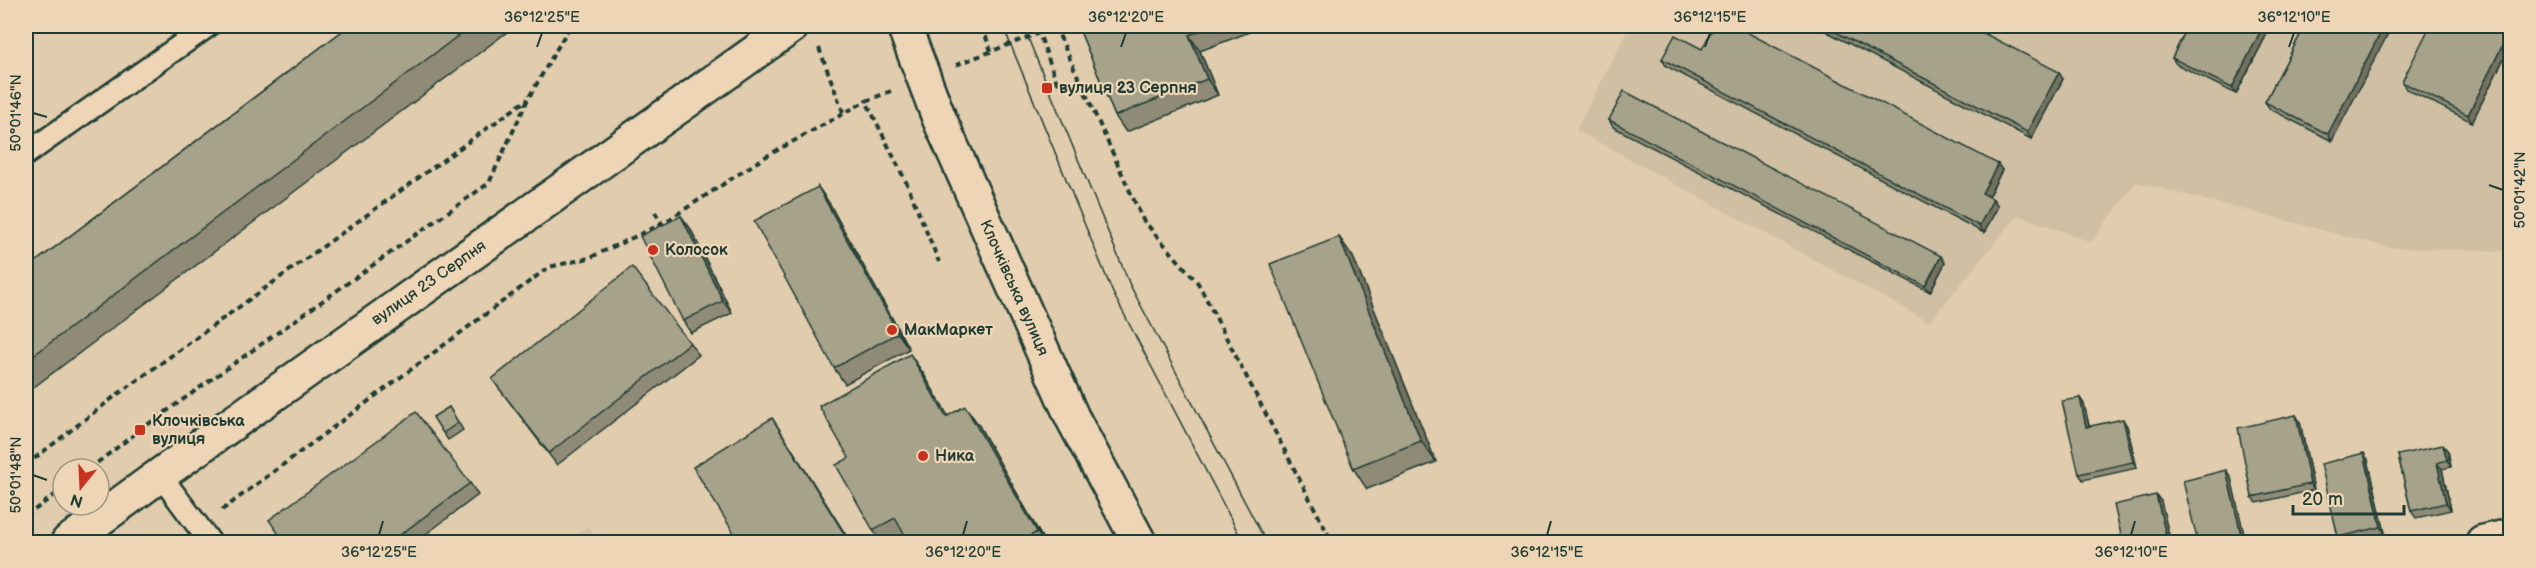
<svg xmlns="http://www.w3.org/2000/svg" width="2536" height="568" font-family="'Balsamiq Sans',sans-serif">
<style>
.built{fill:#d0bfa2}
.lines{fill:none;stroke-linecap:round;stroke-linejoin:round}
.service-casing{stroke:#1f3d34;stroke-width:26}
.minor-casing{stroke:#1f3d34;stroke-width:38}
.tertiary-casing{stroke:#1f3d34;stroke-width:38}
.primary-casing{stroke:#1f3d34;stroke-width:38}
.path{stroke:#1f3d34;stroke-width:4;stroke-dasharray:6 4.5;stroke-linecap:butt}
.service{stroke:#edd5b5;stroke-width:21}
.minor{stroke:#edd5b5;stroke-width:33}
.tertiary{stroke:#edd5b5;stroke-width:33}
.primary{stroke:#edd5b5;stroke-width:33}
.tram{stroke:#1f3d34;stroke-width:1.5}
.wall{fill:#908b77;stroke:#1f3d34;stroke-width:1.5}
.shaded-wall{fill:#757161;stroke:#1f3d34;stroke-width:1.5}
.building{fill:#a7a28a;stroke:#1f3d34;stroke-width:1.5}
.ticks{fill:none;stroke:#1f3d34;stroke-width:2}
.poi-dot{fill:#c8321e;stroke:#edd5b5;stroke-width:2}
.labels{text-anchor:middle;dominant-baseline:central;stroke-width:4.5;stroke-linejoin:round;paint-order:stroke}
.poi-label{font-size:16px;font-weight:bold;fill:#1f3d34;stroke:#edd5b5;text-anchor:start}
.street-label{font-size:16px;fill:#1f3d34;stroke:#edd5b5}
.neatline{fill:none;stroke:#1f3d34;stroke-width:2}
.ticks-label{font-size:15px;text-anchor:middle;fill:#1f3d34}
</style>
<rect width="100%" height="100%" fill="#e1ccad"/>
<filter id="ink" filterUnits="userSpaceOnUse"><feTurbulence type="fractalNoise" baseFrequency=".0167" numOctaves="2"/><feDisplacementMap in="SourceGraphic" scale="12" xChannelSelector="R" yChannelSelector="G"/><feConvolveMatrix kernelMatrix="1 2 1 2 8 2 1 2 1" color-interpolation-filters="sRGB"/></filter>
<g filter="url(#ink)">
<g class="built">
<polygon points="1630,26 2510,26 2510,251 2392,248 2136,182 2091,242 2018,215 1929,322 1576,130"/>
<polygon points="588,526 599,542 565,542"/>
</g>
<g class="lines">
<g class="service-casing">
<g id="service">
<polyline points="26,154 208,26"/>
<polyline points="160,475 210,542"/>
</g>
</g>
<g class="minor-casing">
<polyline id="minor" points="2483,542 2510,536"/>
</g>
<g class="tertiary-casing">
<polyline id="tertiary" points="68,542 160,475 792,26"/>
</g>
<g class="primary-casing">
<polyline id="primary" points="904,26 939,118 1072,417 1139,542"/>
</g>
<g class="path">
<polyline points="982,26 991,51"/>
<polyline points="1055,26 1143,220 1198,283 1332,542"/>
<polyline points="1039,33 1055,27"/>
<polyline points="819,48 843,112"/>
<polyline points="956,65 1039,33 1057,83 1047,88"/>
<polyline points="891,91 866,101 907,184 939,262"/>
<polyline points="655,212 662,224"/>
<polyline points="26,465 114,397 528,99"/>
<polyline points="89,469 140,430 489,183 528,99 570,26"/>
<polyline points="222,510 549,267 589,258 662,224 765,157 866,101"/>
<polyline points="26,516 63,489"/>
</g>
<use href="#service" class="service"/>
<use href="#minor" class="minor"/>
<use href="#tertiary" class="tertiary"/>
<use href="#primary" class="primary"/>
<g class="tram">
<polyline points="1003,26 1113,293 1243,542"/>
<polyline points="1023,26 1130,285 1266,542"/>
</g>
</g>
<g class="wall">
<polygon points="349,26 515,26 26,393 26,269"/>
<polygon points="1078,26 1265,26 1200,51 1218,95 1126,132 1115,116"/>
<polygon points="1816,26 1970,26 2063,79 2031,139"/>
<polygon points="2188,26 2271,26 2236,94 2176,64 2172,58"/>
<polygon points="2305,26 2332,141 2270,109 2265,102"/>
<polygon points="2511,26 2511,44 2472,122 2406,89 2402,82"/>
<polygon points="1702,49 2002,170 1989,196 1993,199 1998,206 1984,233 1666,66 1662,59"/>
<polygon points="1609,120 1945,263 1930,292 1613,127"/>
<polygon points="2511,131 2511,146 2506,140"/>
<polygon points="818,187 829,203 909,349 845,384 834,368"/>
<polygon points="681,216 690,228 732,313 691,333 683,321"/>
<polygon points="1339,237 1353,257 1436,462 1367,489 1353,468"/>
<polygon points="690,343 699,355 557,465 492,379"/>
<polygon points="923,373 948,416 978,424 1045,543 909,543 906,537 896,543 881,543 873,530"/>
<polygon points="2080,398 2084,404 2089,426 2127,426 2137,468 2083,480 2079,474"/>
<polygon points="449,407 463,430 448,440 433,417"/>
<polygon points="2296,415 2300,422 2314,490 2257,503 2252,497"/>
<polygon points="2448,451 2451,467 2442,469 2451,510 2416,518 2411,511 2398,455"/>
<polygon points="2368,460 2385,533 2347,543 2342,543 2338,537"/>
<polygon points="470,483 478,495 414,543 285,543"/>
</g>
<g class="shaded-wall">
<polygon points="2263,26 2271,26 2236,94 2232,88"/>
<polygon points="2384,26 2392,26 2332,141 2328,134"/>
<polygon points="2511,28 2511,44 2472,122 2468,115"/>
<polygon points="1189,35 1200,51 1218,95 1207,79"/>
<polygon points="2059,72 2063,79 2031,139 2027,132"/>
<polygon points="1998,164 2002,170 1987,199 1982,193"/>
<polygon points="818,187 829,203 909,349 898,333"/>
<polygon points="1993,199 1998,206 1984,233 1979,226"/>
<polygon points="681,216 690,228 732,313 723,301"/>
<polygon points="1339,237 1353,257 1436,462 1421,441"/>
<polygon points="1941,256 1945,263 1930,292 1925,286"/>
<polygon points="910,354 923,373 959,435 946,417"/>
<polygon points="2080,398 2084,404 2091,434 2086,427"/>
<polygon points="965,406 978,424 1045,543 1044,543 1037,532"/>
<polygon points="2296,415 2300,422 2314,490 2310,484"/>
<polygon points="772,418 780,430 851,543 850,543"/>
<polygon points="2123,419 2127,426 2137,468 2133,462"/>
<polygon points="2443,445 2448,451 2451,467 2447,460"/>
<polygon points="2364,453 2368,460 2385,533 2381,527"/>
<polygon points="2437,463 2442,469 2451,510 2446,503"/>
<polygon points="2226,470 2231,477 2246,543 2243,543"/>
<polygon points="2156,495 2161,501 2171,543 2168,543"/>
</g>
<g class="building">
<polygon points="349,26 471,26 26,361 26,269"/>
<polygon points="1078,26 1213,26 1189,35 1207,79 1115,116"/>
<polygon points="1714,26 1735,26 1998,164 1982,193 1993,199 1979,226 1662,59 1675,35 1702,49"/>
<polygon points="1824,26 1970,26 2059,72 2027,132"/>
<polygon points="2188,26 2263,26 2232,88 2172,58"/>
<polygon points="2305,26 2384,26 2328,134 2265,102"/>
<polygon points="2430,26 2511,26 2511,28 2468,115 2402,82"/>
<polygon points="1624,91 1941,256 1925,286 1609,120"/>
<polygon points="2511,131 2511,140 2506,140"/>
<polygon points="818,187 898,333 834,368 754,221"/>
<polygon points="681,216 723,301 683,321 640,236"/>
<polygon points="1339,237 1421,441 1353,468 1270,264"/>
<polygon points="632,267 690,343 549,453 492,379"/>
<polygon points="910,354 946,417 965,406 1037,532 1018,543 909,543 895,518 873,530 836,465 849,458 819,406"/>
<polygon points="2080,398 2086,427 2123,419 2133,462 2079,474 2062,401"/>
<polygon points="449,407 458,423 443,433 433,417"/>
<polygon points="416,412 470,483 389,543 285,543 269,520"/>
<polygon points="2296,415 2310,484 2252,497 2238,428"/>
<polygon points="772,418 850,543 740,543 693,467"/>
<polygon points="2443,445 2447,460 2437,463 2446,503 2411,511 2398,455"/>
<polygon points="2364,453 2381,527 2338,537 2321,464"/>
<polygon points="2226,470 2243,543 2198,543 2183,481"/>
<polygon points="2156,495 2168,543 2123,543 2114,505"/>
<polygon points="2090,540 2091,543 2079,543"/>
</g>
</g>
<path class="ticks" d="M537,47L542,33M1121,47L1126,33M1705,47L1710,33M2289,47L2294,33M33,113L47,117M2489,185L2503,190M33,475L47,480M379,535L383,521M963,535L967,521M1547,535L1551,521M2131,535L2135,521"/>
<g class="poi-dot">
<rect x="1041" y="82" width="12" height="12" rx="3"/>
<circle cx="653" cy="250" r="6"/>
<circle cx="892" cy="330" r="6"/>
<rect x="134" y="424" width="12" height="12" rx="3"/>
<circle cx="923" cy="456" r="6"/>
</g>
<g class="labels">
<g class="poi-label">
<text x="1059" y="88">вулиця 23 Серпня</text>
<text x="665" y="250">Колосок</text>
<text x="904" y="330">МакМаркет</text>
<text x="152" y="421">Клочківська<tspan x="152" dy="18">вулиця</tspan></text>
<text x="935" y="456">Ника</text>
</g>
<g class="street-label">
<text transform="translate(429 283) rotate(-35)">вулиця 23 Серпня</text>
<text transform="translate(1014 288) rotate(66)">Клочківська вулиця</text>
</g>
</g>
<rect width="2536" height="568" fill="none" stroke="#edd5b5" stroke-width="66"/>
<g transform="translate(81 487) rotate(198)"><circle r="28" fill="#edd5b5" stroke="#9b9881" stroke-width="1.5"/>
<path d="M0-4.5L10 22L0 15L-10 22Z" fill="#c8321e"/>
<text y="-9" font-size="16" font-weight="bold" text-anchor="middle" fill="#1f3d34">N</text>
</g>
<path d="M2293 505v9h111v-9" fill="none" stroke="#1f3d34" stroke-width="3"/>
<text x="2302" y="505" font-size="18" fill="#1f3d34" stroke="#edd5b5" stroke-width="4.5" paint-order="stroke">20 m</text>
<rect x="33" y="33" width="2470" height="502" class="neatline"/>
<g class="ticks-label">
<text x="542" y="22">36°12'25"E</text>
<text x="1126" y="22">36°12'20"E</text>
<text x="1710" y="22">36°12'15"E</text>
<text x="2294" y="22">36°12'10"E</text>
<text transform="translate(16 113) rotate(-90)" y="5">50°01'46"N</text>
<text transform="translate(2520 190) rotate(-90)" y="5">50°01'42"N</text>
<text transform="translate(16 475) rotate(-90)" y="5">50°01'48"N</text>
<text x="379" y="557">36°12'25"E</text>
<text x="963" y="557">36°12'20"E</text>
<text x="1547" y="557">36°12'15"E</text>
<text x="2131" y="557">36°12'10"E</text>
</g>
</svg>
